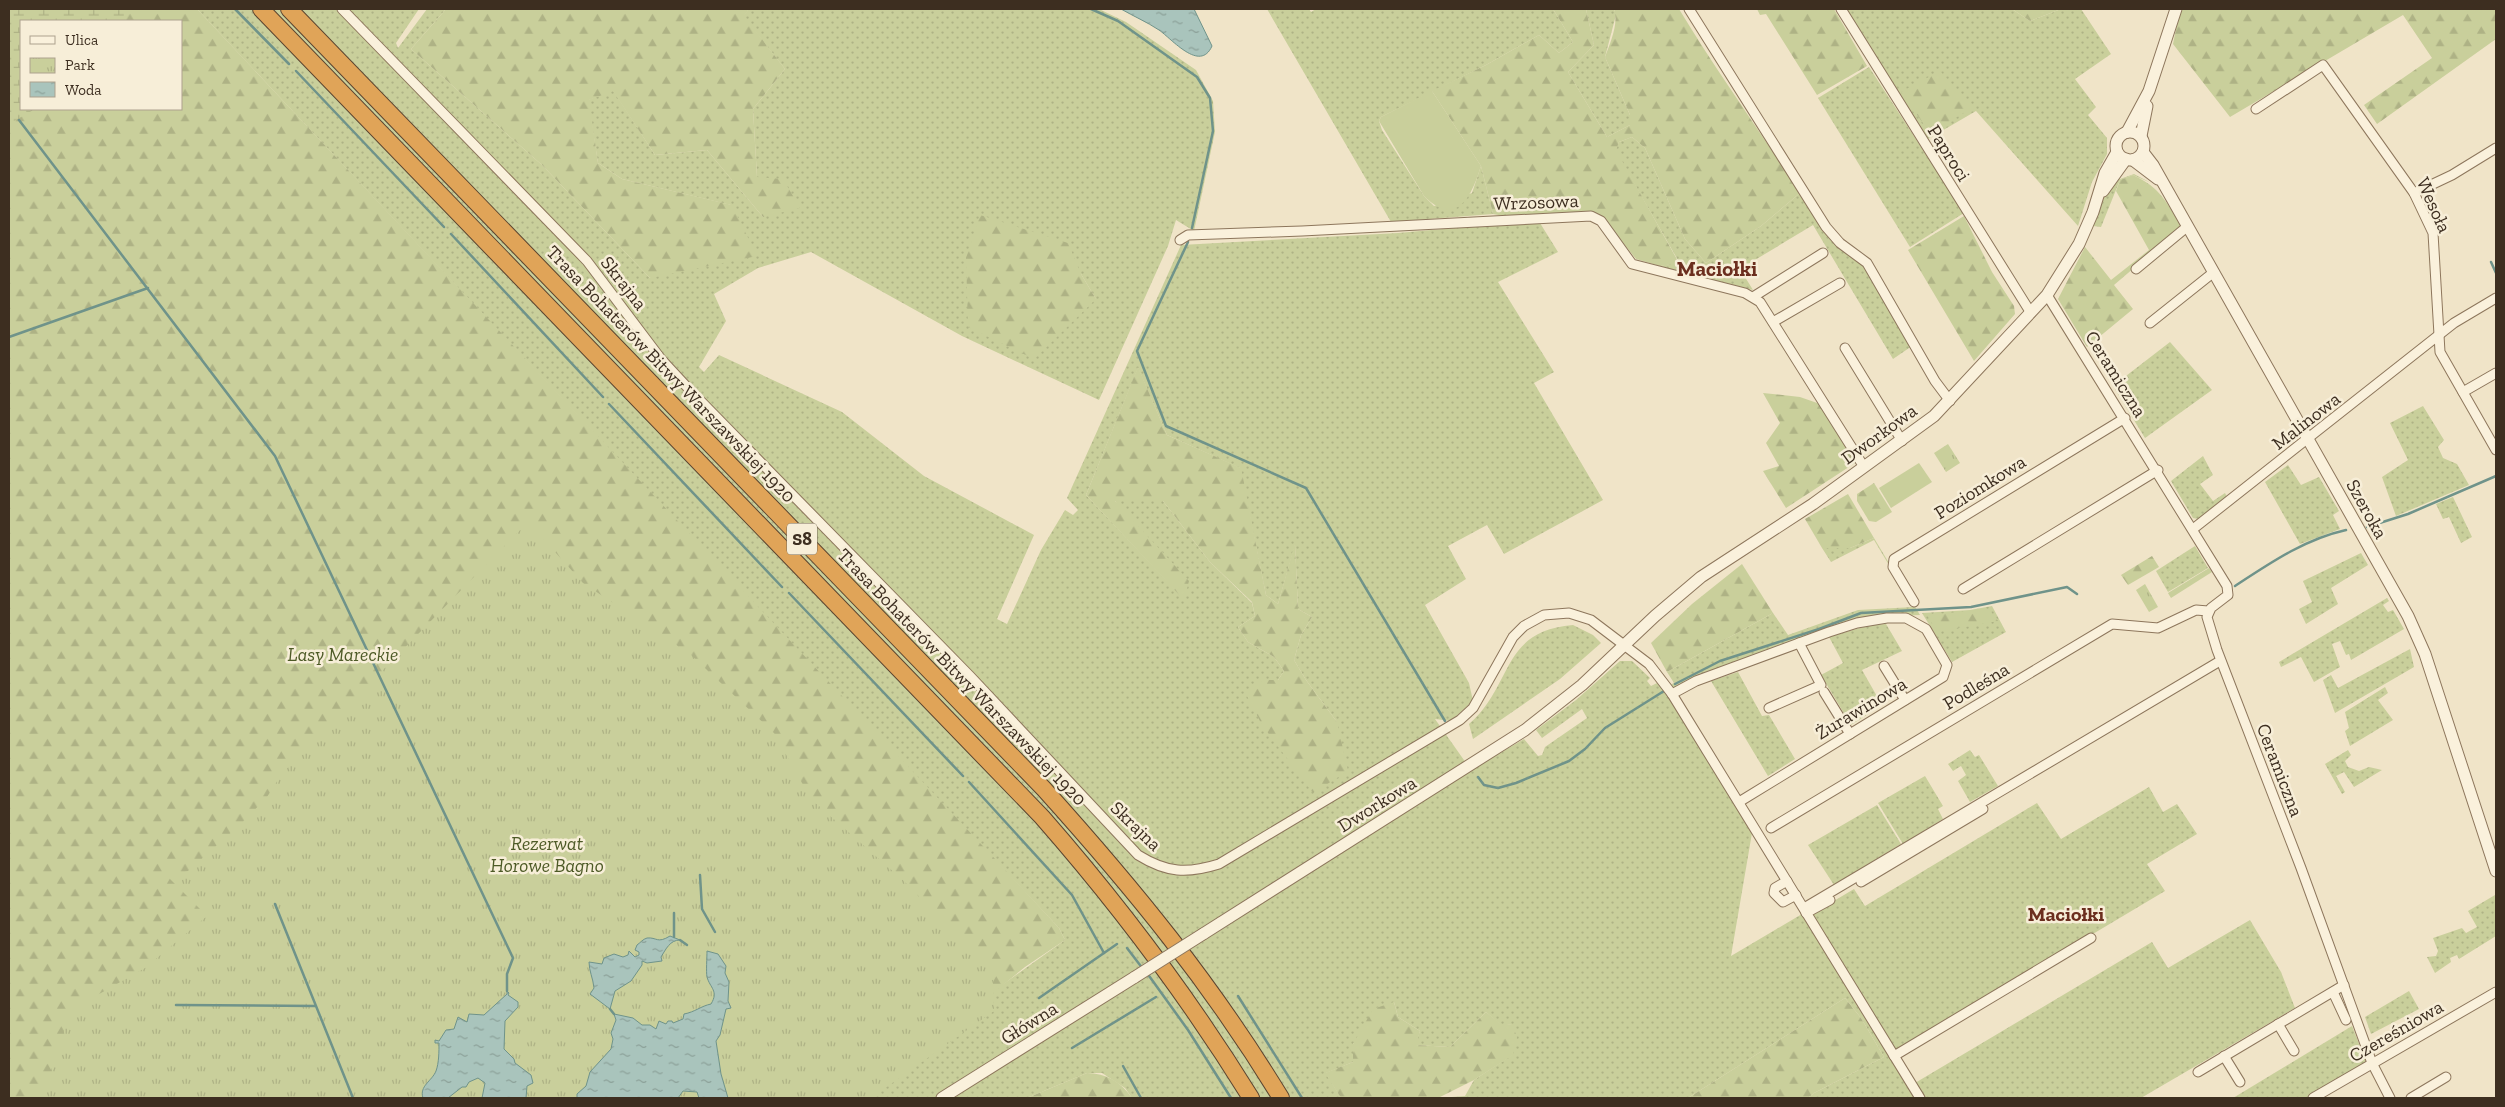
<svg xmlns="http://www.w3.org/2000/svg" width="2505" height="1107" font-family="'Zilla Slab',serif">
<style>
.grass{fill:url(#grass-dots);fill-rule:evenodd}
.forest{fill:url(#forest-firs);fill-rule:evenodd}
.wetland{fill:url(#wetland-marsh)}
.park{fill:url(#park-tufts)}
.pitch{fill:#c9cf9b}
.water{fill:url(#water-ripples);stroke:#6f938a}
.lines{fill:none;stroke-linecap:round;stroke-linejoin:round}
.stream{stroke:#6f938a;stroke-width:2.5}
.minor-casing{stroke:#8d765c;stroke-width:11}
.tertiary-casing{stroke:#8d765c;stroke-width:13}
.motorway-casing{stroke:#5b4430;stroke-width:18}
.minor{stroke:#faf1dc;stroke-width:9}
.tertiary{stroke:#faf1dc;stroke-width:11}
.motorway{stroke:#e0a458;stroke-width:16}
.tertiary-bridge-casing{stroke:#8d765c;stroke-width:13;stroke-linecap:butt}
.tertiary-bridge{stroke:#faf1dc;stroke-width:11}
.labels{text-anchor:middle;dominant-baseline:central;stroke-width:5;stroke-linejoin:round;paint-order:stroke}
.shield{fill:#f7eed8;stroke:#756857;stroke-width:1}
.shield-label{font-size:18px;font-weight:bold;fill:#3d2e20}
.street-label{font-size:19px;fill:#3d2e20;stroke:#f7eed8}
.park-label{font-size:19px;font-style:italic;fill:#4d5a26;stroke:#f7eed8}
.neighbourhood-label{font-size:20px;font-weight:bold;fill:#6b2e1e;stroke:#f7eed8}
.quarter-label{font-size:21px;font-weight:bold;fill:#6b2e1e;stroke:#f7eed8}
</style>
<defs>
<pattern id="grass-dots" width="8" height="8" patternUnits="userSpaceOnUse" patternTransform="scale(1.25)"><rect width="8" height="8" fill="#c9cf9b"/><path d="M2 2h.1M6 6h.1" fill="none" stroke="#aeb285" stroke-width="1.8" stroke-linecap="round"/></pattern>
<pattern id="forest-firs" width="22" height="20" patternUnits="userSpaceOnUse" patternTransform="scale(1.25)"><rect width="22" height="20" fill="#c9cf9b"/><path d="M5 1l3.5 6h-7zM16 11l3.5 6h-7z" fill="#aeb285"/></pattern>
<pattern id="wetland-marsh" width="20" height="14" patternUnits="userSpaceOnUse" patternTransform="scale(1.25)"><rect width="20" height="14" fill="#c9cf9b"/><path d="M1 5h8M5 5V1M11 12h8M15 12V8" fill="none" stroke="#aeb285"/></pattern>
<pattern id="park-tufts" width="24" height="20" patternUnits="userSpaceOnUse" patternTransform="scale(1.25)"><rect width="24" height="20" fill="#c9cf9b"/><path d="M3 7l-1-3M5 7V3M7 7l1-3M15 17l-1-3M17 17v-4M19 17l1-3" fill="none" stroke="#aeb285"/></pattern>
<pattern id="water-ripples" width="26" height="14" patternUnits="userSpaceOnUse" patternTransform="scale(1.25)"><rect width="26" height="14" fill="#a9c4bc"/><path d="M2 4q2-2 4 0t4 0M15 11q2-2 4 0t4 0" fill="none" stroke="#8ba098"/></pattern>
</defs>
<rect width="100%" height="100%" fill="#f0e4c8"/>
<g class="grass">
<path d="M197,9H419L396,43L398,48L427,9H446L411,49L542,165L650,278L731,205L622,179L598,163L588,100L613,90L655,155L707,150L763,217L757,177L753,109L785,69L743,16L749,9H1099L1126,22L1196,70L1213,101L1215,132L1194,231L1176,220L1168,246L1099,400L962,336L811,252L758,268L714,294L726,321L699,367L704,372L719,355L842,412L924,476L1034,535L997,619L1007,624L1041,550L1065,510L1073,515L1078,510L1067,498L1181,245L1398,233L1487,225L1540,223L1558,252L1498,282L1554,372L1534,383L1603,500L1504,554L1487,525L1448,546L1466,579L1425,605L1469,683L1473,701L1451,721L1435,719L1471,770L1524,739L1538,756L1542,755L1545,747L1587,718L1582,709L1542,738L1536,730L1576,700L1620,661H1632L1650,678L1647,681L1651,686L1657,683L1663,689L1674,683L1667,672L1773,613L1788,635L1858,610L1914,607L1874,540L1831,562L1822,548H1850L1874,538L1920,615L1870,617L1705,674L1673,699L1752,833L1731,956L1802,914H1812L1854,889L1865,906L2037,803L2061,839L2149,787L2163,812L2177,804L2197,834L2147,864L2165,891L1895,1052L1915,1083L2152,942L2168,968L2250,920L2281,972L2295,1008L2141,1098H1808L1814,1093L1884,1057L1861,1018L1845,998L1688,1098H1438L1465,1096L1474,1080L1512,1055V1024L1502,1026L1486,1012L1450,1047L1415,1045L1420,1031L1398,1017L1394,1002L1353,1044V1062L1326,1073L1341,1098H1132L1125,1088L1102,1073H1087L1027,1098H855L967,831ZM980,216L1081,274L1096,299ZM1138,368L1167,435L1240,468L1266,595L1278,604L1295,545L1298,609L1312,617L1301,635L1294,660L1306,680L1337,722L1278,680L1284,671L1274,657L1248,642L1238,627L1255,616L1252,603L1210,562L1163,501H1115L1184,599L1086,495ZM996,861L1059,928L1065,940L1002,985Z"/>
<polygon points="1267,9 1309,9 1311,12 1316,9 1553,9 1573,42 1559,53 1539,35 1486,65 1381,117 1379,121 1382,130 1424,196 1434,206 1472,193 1481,166 1493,214 1391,222"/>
<polygon points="1586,9 1614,9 1616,15 1605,57 1630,115 1630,125 1607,137 1568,72 1594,45"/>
<polygon points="1845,9 2012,9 2030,21 2061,9 2081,9 2111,54 2075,79 2096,107 2088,115 2107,138 2107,154 2092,182 2078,226 1976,111 1928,139"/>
<polygon points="1869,67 1964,213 1910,247 1818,98"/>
<polygon points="1632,137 1645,148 1685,239 1706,263 1761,226 1800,193 1832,241 1865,264 1912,346 1893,359 1813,225 1740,269 1753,290 1660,266 1679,262 1615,150 1619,142"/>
<polygon points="2134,174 2151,183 2133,175 2120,180 2101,227 2093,226 2106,193 2116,176 2120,179"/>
<polygon points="2170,342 2212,390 2145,438 2113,386"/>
<polygon points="2423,406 2444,440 2438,447 2443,458 2457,464 2469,485 2396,516 2382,477 2408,460 2390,423"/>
<polygon points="2203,456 2213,475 2200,484 2213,501 2225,493 2227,497 2198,519 2193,518 2171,481"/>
<polygon points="2288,465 2301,485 2319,477 2339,511 2333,515 2340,529 2300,544 2265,482"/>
<polygon points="2453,497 2472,537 2461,543 2449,517 2443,519 2436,504"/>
<polygon points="2195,546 2208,568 2168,592 2156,571"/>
<polygon points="2361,553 2368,565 2331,588 2338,604 2306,624 2299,609 2312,602 2303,581"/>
<polygon points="2387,598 2389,601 2383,605 2388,612 2393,610 2404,629 2351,660 2349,654 2346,655 2340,641 2332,644 2340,667 2314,682 2301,657 2281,667 2279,662"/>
<polygon points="1992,606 2006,632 1952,662 1922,613 1970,610"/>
<polygon points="1886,624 1902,651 1862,670 1882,705 1851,725 1821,675 1843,663 1829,637 1870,625"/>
<path d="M1573,625L1593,635L1601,643L1560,679L1473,739L1469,724C1514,685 1500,631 1573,625Z"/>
<polygon points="2410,649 2414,667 2335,713 2323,680 2331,675 2338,688"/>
<polygon points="1738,672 1762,716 1769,715 1795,759 1768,776 1711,681"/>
<polygon points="2385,687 2388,693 2378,700 2393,720 2350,746 2345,731 2349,728 2345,712"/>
<polygon points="1970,750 1975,757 1979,755 1998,786 1970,802 1958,781 1966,775 1961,766 1953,771 1948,764"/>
<polygon points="2348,750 2351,755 2345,761 2348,767 2359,771 2369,767 2382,770 2354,787 2344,772 2336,776 2345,792 2342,794 2325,764"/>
<polygon points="1925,776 1943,806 1938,809 1943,819 1903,844 1878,803"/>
<polygon points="1877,805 1901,844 1834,885 1808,845"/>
<polygon points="2495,895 2496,936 2459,959 2457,955 2450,958 2451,962 2435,973 2427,957 2436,956 2438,951 2433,938 2462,928 2466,933 2477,927 2468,911"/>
<polygon points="2409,991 2419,1009 2371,1034 2365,1017"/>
<polygon points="2352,1026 2367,1064 2308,1098 2233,1098"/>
</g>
<g class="forest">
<path d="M9,9H197L996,860L1059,928L1065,940L1025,967L965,1016L383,1098H9ZM21,21H181V109H21Z"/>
<polygon points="446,9 749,9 744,16 785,69 753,109 757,177 783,179 800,208 763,217 707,150 655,155 613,91 589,100 598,163 622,179 732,205 757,256 650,278 542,165 411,49"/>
<path d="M1553,9H1586L1594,45L1568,72L1607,137L1630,125V115L1605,57C1610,43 1619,24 1614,9H1679C1717,72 1760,131 1800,193L1761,226L1706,263L1685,239L1645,148L1632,137L1619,142L1616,150L1679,263L1660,266L1636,259L1620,239L1601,221L1591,216L1540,223L1493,214L1481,166L1432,91L1486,65L1539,35L1559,53L1573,42Z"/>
<polygon points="1757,9 1834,9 1867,66 1817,95 1766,14 1760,15"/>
<polygon points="2012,9 2061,9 2030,21"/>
<polygon points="2180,9 2496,9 2496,39 2377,124 2364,105 2432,58 2403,15 2230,117 2173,44"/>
<polygon points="1940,71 1972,108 1930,133 1901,92"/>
<path d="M2133,175C2161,188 2166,202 2182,227L2114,285L2133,309L2087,347L2058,299L2085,247L2111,280L2149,250L2116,191L2120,180Z"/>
<polygon points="980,215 1068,243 1081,274 1096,299 1034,359 968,327 966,258"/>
<polygon points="1964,216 1992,272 2014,306 2015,314 1974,361 1908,250"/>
<polygon points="1138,367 1167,435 1241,468 1266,595 1278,604 1295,543 1298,609 1312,617 1301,635 1294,660 1306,680 1337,722 1348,771 1313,793 1262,725 1246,694 1263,680 1278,680 1284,671 1274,657 1248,642 1238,627 1255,616 1252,602 1210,562 1163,501 1115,501 1189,581 1184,600 1086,495"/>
<polygon points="1763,393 1800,397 1820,404 1855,463 1786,508 1763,471 1779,466 1766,443 1780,423"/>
<polygon points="1874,483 1892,512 1876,522 1869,521 1857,501 1857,494"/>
<polygon points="1848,494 1874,538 1850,548 1822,548 1805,519"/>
<polygon points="2152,556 2159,567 2128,585 2121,575"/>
<polygon points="1742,564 1773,613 1667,672 1651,643 1692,604"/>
<polygon points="2209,568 2212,572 2171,598 2168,593"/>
<polygon points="1989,609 1998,621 1937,632 1927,615"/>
<polygon points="1845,998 1861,1018 1884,1057 1814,1093 1808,1098 1688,1098"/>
<polygon points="1394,1002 1398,1017 1420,1031 1416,1045 1450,1047 1486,1012 1502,1025 1512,1024 1517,1037 1513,1055 1474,1080 1438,1098 1341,1098 1325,1073 1353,1062 1353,1044 1373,1009"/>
<path d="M1087,1073C1106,1073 1121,1082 1132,1098H1027Z"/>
</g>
<polygon class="wetland" points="9,9 125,9 124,21 21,21 21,109 35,109 9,124"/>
<g class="park">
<polygon points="1948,444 1960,463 1946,472 1934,453"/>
<polygon points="528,522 583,583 690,654 774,733 811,799 904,881 993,973 994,1011 871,1098 42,1098 71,1010 145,968 207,916 168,877 188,871 241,824 267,797 283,772 336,723 376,677"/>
<polygon points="2145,584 2158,607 2149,612 2136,590"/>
</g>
<g class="pitch">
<path d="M1432,91L1481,166C1472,195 1457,229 1424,196L1379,121L1381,117Z"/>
<polygon points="1919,463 1932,482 1891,508 1879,488"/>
</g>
<g class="water">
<path d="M1121,9H1194L1212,46C1200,73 1172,39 1159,30C1147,22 1133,16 1121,9Z"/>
<path d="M670,936L680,940C670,940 666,949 661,957L662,961L647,963L642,961V965L631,981L615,991L610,1009L590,994L594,988C593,978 589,971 589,962L602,964L604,958L614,954L623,957L628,955L629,951L635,957L639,955V952L635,950L637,945C640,943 643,939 647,938C657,937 657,944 670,936Z"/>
<path d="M707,951L718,954L726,966L725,973L729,982L728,1001L731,1008L726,1009L720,1035L716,1041L721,1074L728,1098H699L697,1092L683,1091L678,1098H577V1094L586,1086L590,1072L611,1049L613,1039L611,1033L616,1020L614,1014L633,1018L642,1025H650L656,1029L659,1021L666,1024L668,1021H672L673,1023L683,1019L684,1014C695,1012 701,1006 711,1004C719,991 710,988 707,977C706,972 707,957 707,951Z"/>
<path d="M507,991L509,993L508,995L518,1002V1007L505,1021L504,1049L514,1059L515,1063L531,1075L533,1083L527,1086L526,1098H482L485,1083L478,1078L469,1082L466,1087H462L448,1098H423C419,1086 432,1081 436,1071C439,1063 439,1051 439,1043H435V1040L439,1041L446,1030L454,1029L458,1017L467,1022L469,1014L484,1015L507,994Z"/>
</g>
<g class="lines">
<g class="stream">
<polyline points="235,9 289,64"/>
<polyline points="1091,9 1118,21 1197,77 1210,98 1213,131 1192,228"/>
<polyline points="296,71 444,227"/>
<polyline points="19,120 275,456 513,958 507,974 507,991"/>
<polyline points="451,234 603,397"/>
<polyline points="1188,242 1137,351 1166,426 1306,488 1445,721"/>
<polyline points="2491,262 2496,273"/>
<polyline points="9,337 148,288"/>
<polyline points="609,404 782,587"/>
<polyline points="2367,527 2408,514 2496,476"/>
<path d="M2235,586C2270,563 2305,539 2346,530"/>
<polyline points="789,593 963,776"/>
<polyline points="1675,684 1720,661 1819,629 1861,613 1971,607 2067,587 2077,594"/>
<polyline points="1478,777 1484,785 1498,788 1516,783 1569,761 1585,749 1605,728 1664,691"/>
<polyline points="969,782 1072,895 1104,953 1117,944"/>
<polyline points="700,875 702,909 715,932"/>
<polyline points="275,904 353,1098"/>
<polyline points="674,913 674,937"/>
<polyline points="680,940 687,945"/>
<polyline points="1127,948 1143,969"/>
<polyline points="1147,973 1188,1030 1231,1098"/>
<polyline points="1238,996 1302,1098"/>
<polyline points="1039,998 1104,953"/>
<polyline points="176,1005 315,1006"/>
<polyline points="610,1009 614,1014"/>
<polyline points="1072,1048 1156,997"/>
<polyline points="1123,1066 1141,1098"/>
</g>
<g class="minor-casing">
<g id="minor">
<path d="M342,9L587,261L661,359L687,387L970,676L1138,855C1167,873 1187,874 1219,864L1460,720L1473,708L1513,637L1524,626L1544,615L1569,613L1591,620L1649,664L1672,694L1920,1098"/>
<polyline points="1689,9 1826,227 1840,243 1867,263 1935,381 1950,401"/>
<polyline points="1841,9 2031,313"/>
<polyline points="2256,109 2323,65 2414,193 2433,233 2440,352 2496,450"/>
<polyline points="2414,193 2452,175 2496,148"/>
<polyline points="1180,240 1188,235 1302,231 1591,216 1601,221 1632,264 1745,293 1760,302 1864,467"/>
<polyline points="2136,269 2188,226"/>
<polyline points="2047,295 2227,586 2228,595 2211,608 2207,617 2217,650 2301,868 2372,1063 2390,1098"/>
<polyline points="1753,297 1823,253"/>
<polyline points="1773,322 1840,283"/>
<polyline points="2150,323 2214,272"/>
<polyline points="1845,348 1902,441"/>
<polyline points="2463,392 2496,373"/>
<polyline points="2193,529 2454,323 2496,298"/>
<polyline points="1963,589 2158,470"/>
<polyline points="1914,602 1893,567 1894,559 2125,418"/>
<polyline points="1884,666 1905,700"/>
<polyline points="1824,692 1850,734"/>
<polyline points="1672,694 1696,681 1829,632 1857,623 1887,618 1906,618 1926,629 1947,665 1943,677 1739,802"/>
<polyline points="1769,708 1821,685 1799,643"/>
<polyline points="1771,828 2112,624 2158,628 2196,610 2208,611"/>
<polyline points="1787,881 1775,888 1774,893 1783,902 1796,895"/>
<polyline points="1861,882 1983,809"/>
<polyline points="1804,908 2220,661"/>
<polyline points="1806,913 1830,900"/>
<polyline points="2333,992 2346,1020"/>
<polyline points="2278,1024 2294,1051"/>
<polyline points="1894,1056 2091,938"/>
<polyline points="2224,1056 2240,1082"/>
<polyline points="2198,1072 2344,985"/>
<polyline points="2313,1098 2496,992"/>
<polyline points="2411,1098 2446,1077"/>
</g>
</g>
<g class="tertiary-casing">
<g id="tertiary">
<circle cx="2130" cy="146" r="14"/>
<polyline points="2127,132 2149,91 2176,9"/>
<polyline points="2141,136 2147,106"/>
<polyline points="2143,152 2153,165 2408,616 2425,654 2496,871"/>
<polyline points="2133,160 2158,179"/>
<polyline points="2103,191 2126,159"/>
<polyline points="1203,934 1525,730 1582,685 1655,616 1701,577 1813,504 1934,416 2047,295 2079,244 2093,212 2105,173 2117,152"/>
<polyline points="942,1098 1135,977"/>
</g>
</g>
<g class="motorway-casing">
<g id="motorway">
<path d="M261,9L1042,817C1120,906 1189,998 1251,1098"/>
<path d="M289,9L1044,789C1134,889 1211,983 1281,1098"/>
</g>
</g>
<use href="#minor" class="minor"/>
<use href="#tertiary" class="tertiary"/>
<use href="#motorway" class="motorway"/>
<g class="tertiary-bridge-casing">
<polyline id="tertiary-bridge" points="1135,977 1203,934"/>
</g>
<use href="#tertiary-bridge" class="tertiary-bridge"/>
</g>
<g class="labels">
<rect class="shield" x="787" y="523.5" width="30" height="31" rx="4"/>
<g class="shield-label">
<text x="802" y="539">S8</text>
</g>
<g class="street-label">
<text transform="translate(1949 153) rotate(58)">Paproci</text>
<text transform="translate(1536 202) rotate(-2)">Wrzosowa</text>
<text transform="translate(2434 205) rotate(66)">Wesoła</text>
<text transform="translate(624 283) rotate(52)">Skrajna</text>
<text transform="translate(671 374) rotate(46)">Trasa Bohaterów Bitwy Warszawskiej 1920</text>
<text transform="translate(2116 374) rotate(58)">Ceramiczna</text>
<text transform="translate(2306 421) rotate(-38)">Malinowa</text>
<text transform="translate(1879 434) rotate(-36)">Dworkowa</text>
<text transform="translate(1980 487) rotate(-32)">Poziomkowa</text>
<text transform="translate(2367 509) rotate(61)">Szeroka</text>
<text transform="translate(962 677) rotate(46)">Trasa Bohaterów Bitwy Warszawskiej 1920</text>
<text transform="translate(1976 686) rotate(-31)">Podleśna</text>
<text transform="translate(1861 708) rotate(-31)">Żurawinowa</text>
<text transform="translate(2280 770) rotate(69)">Ceramiczna</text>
<text transform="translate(1377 804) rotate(-32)">Dworkowa</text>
<text transform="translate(1136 826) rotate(44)">Skrajna</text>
<text transform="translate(1029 1023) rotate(-32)">Główna</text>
<text transform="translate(2396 1031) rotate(-30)">Czereśniowa</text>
</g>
<g class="park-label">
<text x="343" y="654">Lasy Mareckie</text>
<text x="547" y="843">Rezerwat<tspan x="547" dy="22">Horowe Bagno</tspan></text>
</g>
<g class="neighbourhood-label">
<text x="2066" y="914">Maciołki</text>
</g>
<g class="quarter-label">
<text x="1717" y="268">Maciołki</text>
</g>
</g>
<rect width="2505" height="1107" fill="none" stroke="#3d2e20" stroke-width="20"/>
<rect x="20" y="20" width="162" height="90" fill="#f7eed8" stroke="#ada18e"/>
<rect x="30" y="36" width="25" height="8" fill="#faf1dc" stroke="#ada18e"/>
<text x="65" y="45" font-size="15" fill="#3d2e20">Ulica</text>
<rect x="30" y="58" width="25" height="15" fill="url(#park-tufts)" stroke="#ada18e"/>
<text x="65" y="70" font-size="15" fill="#3d2e20">Park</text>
<rect x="30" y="82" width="25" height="15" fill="url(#water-ripples)" stroke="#ada18e"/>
<text x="65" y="95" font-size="15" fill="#3d2e20">Woda</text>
</svg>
